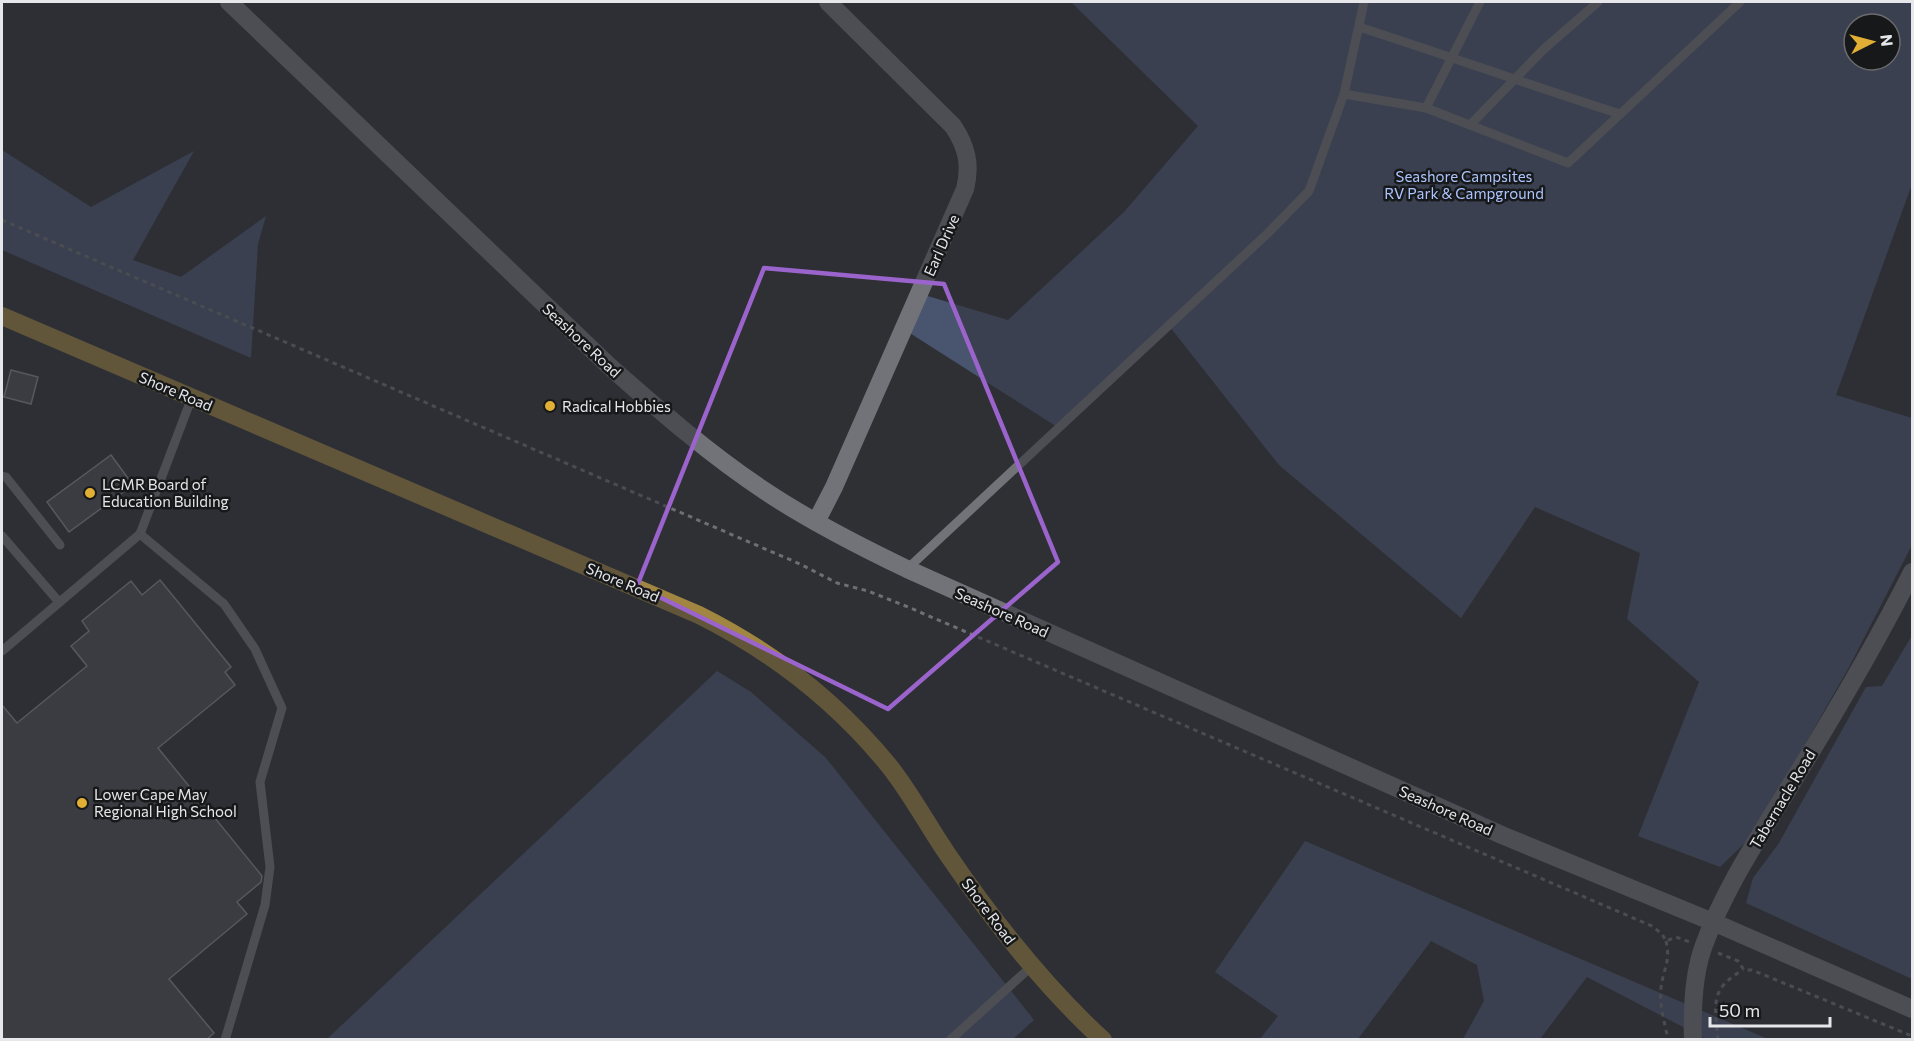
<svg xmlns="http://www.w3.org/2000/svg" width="1914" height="1041" font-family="Commissioner,sans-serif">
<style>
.green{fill:#49546f;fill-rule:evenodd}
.building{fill:#4a4c50;stroke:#86898e;stroke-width:1.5}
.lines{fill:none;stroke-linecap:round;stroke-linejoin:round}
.path{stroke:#6e6f73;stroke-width:3;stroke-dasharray:4.5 4.5;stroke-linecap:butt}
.lane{stroke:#717378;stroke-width:9}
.street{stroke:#717378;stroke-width:18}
.secondary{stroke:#717378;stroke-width:18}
.primary{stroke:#a08640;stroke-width:18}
.marked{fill:none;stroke:#9b64cc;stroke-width:4.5;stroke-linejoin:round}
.poi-dot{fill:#e1af34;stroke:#17181a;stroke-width:2}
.labels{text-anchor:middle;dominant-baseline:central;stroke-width:5;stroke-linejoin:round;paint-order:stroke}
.park-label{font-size:15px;fill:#adc5fe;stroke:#17181a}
.street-label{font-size:15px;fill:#e6e7ea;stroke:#17181a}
.poi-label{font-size:15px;fill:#e6e7ea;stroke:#17181a;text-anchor:start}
</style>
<rect width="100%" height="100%" fill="#2e3034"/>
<g class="green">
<path d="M1071,2H1912V184L1836,395L1912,418V545L1848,669L1753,835L1720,867L1638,836L1699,682L1627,619L1640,553L1535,507L1461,618L1279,465L1170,327L1062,430L905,330L921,294L1008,320L1124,212L1198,126ZM1854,24H1890V60H1854Z"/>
<polygon points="2,150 91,207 194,151 133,260 181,277 266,216 258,244 251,358 2,250"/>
<polygon points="1911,637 1912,638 1912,979 1746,903 1753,878 1779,843 1866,687 1882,686"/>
<polygon points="717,671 751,692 826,758 1034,1020 1012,1040 326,1040"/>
<polygon points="1305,841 1768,1039 1706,1039 1587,977 1540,1039 1463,1039 1484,1001 1477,965 1431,941 1358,1039 1260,1039 1278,1016 1215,972"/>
</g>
<g class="building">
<polygon points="11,370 38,377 31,404 4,397"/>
<polygon points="111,455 133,485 69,532 47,502"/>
<polygon points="160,580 231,667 225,672 235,685 158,748 262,876 261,882 237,902 247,914 169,979 214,1033 206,1040 2,1040 2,705 17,723 87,666 71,646 89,631 82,621 131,581 142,595"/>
</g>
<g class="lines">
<g class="path">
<polyline points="2,220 800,564 837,583 868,591 908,607 1652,926 1662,934 1666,941 1676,937 1690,942"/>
<path d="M1666,941C1671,962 1663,969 1661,988C1659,1005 1665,1023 1668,1040"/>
<polyline points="1718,953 1738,961 1744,970 1752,970 1912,1036"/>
<path d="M1718,1040C1715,1005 1709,989 1743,970"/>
</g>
<g class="lane">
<polyline points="1364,2 1344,94 1426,108 1568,163 1740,2"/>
<path d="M1359,27C1446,55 1532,86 1620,114"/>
<polyline points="1426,108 1480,2"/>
<polyline points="1470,125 1544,49 1598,2"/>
<polyline points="2,476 6,477 60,545"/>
<polyline points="140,534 224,604 255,649 282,708 260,782 270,867 265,905 225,1040"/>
<polyline points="2,536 59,602"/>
<polyline points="907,569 1268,233 1309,191 1344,94"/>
<polyline points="2,651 140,534 192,397"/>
<polyline points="950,1040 1032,966"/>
</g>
<path class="street" d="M816,522L834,487L965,189C971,165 967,147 953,126L828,2"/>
<g class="secondary">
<path d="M229,2L608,365C659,410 710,455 768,493C812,522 859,546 907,569L1504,836L1713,922L1912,1009"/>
<path d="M1693,1040C1692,1009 1693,974 1704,945C1725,887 1761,834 1793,781C1835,713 1876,644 1912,572"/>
</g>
<path class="primary" d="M2,316L699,615C773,652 838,703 890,767C912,795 928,826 948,855C993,921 1043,985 1103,1040"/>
</g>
<path d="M0 0H1914V1041H0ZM764,268L944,284L1058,562L888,709L637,586Z" fill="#2e3034" fill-opacity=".55" fill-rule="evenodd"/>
<path class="marked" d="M764,268L944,284L1058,562L888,709L637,586Z"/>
<g class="poi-dot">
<circle cx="550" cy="406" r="6"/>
<circle cx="90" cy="493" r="6"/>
<circle cx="82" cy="803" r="6"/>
</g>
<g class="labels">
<g class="park-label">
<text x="1464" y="176">Seashore Campsites<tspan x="1464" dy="17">RV Park &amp; Campground</tspan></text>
</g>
<g class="street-label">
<text transform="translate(941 245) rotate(-66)">Earl Drive</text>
<text transform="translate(582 340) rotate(43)">Seashore Road</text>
<text transform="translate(176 391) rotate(23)">Shore Road</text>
<text transform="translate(623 582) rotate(23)">Shore Road</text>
<text transform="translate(1002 612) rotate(24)">Seashore Road</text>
<text transform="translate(1782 799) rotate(-59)">Tabernacle Road</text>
<text transform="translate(1446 810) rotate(24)">Seashore Road</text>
<text transform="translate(989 911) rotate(53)">Shore Road</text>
</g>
<g class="poi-label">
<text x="562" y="406">Radical Hobbies</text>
<text x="102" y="484">LCMR Board of<tspan x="102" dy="17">Education Building</tspan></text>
<text x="94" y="794">Lower Cape May<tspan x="94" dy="17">Regional High School</tspan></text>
</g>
</g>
<rect width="1914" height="1041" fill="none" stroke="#e6e7ea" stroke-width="6"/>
<g transform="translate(1872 42) rotate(84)"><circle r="28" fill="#17181a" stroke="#6a6b6d" stroke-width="1.5"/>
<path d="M0-4.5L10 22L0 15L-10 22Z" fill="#e1af34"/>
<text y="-9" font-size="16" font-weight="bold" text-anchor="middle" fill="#e6e7ea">N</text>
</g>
<path d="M1710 1017v9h120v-9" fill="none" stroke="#e6e7ea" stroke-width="3"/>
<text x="1719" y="1017" font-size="18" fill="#e6e7ea" stroke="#17181a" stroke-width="4.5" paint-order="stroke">50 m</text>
</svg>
